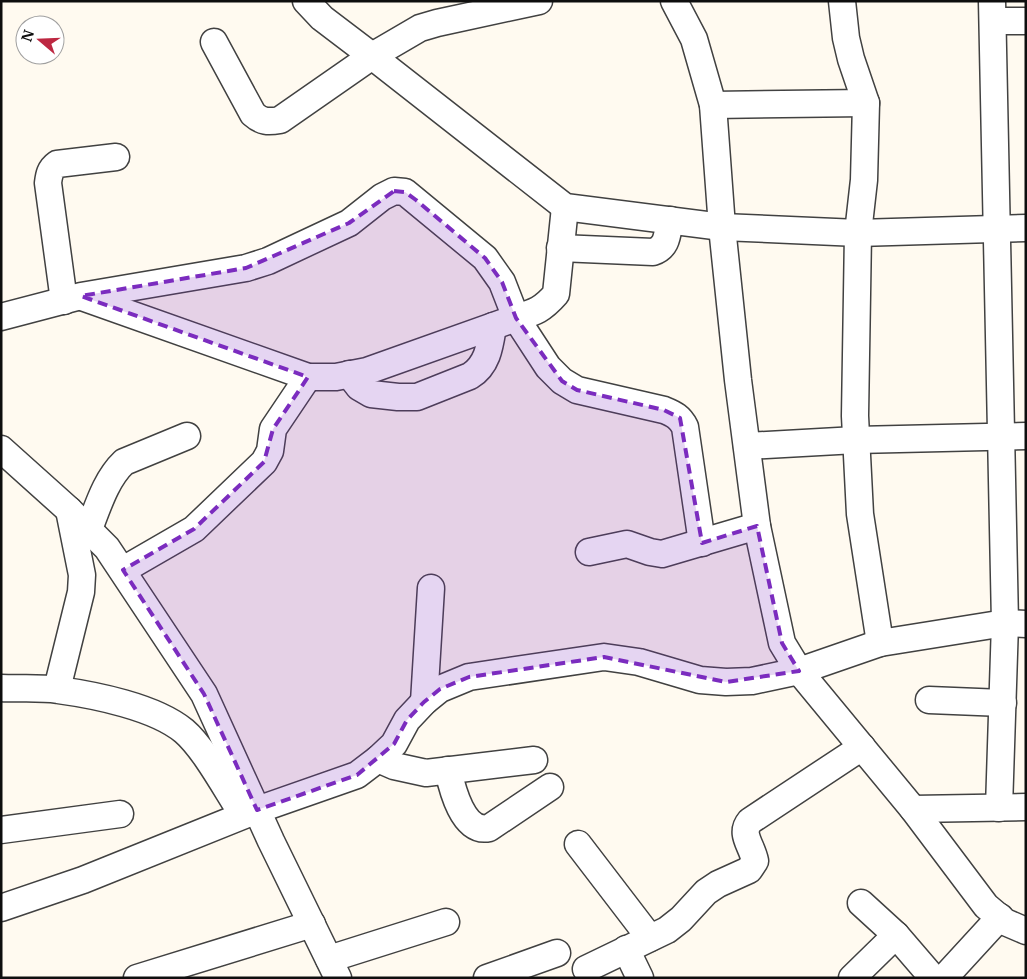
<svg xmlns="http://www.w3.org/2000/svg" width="1027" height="979" font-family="Merriweather,serif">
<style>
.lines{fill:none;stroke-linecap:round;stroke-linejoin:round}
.minor-casing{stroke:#414141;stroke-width:29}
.minor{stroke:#fff;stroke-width:26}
.marked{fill:#7b2cbf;fill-opacity:0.2;stroke:#7b2cbf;stroke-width:4;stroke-dasharray:10 6;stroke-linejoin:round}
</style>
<rect width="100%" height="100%" fill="#fffaf0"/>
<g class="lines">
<g class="minor-casing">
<g id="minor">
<polyline points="306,1 322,18 372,56 565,207 722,227 858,233 1026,228"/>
<polyline points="674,1 694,39 713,105 722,227 738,380 757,526 782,643 799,671 913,809 986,906 1005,922 1026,931"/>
<polyline points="842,1 846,38 851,59 866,103 864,180 858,233 855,416 860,514 880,643 1005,623 1026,624"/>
<polyline points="992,1 1005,623 999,808"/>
<polyline points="993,21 1026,21"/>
<path d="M214,42L253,114C262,122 268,122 280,120L372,56L420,28L437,23L539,1"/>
<polyline points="713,105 866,103"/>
<path d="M560,248L653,252C668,247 667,234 670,220"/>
<path d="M82,297L308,377H336L367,371L516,318C535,312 542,310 556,294L565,207"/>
<path d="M64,301L48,183C49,175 50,169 57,164L116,157"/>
<path d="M1,317L81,296L246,268L268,261L349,223L382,197L394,191L405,192L485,258L502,282L516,318L548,367L562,381L577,390L664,410C674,414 680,417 685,427L702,543"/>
<path d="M349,374L359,387L371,394L398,397H417L470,376C488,365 490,345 493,326"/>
<polyline points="747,446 856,440 1026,436"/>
<polyline points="1,449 69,510 107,548 204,694 271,841 338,978"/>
<path d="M89,529C98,506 106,479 124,462L187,436"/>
<polyline points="589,552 627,544 650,552 662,554 757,526"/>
<polyline points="123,570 194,529 264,462 270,451 273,429 308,377"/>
<path d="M1,688C20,689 40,687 58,690C95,695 155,707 184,731C205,749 227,791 243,815"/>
<polyline points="57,689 81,592 82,575 69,510"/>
<polyline points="929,700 1003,703"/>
<polyline points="424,702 431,588"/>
<polyline points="378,759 394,766 426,773 534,760"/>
<path d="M448,770C452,788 463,834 489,828L550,787"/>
<polyline points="913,809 1026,807"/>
<polyline points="1,830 120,814"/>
<polyline points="578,844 650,938"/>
<polyline points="861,903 896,935"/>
<polyline points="1,908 83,880 257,810 357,775 378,759 394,744 407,720 424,702 440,689 469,677 604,657 639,662 700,680 726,682 752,681 799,671 880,643"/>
<polyline points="626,949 640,978"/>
<polyline points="329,959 446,922"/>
<path d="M586,969L667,930L681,919L706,892L718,884L749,870L755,861C752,845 739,834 750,821L862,747"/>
<polyline points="137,978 312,924"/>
<polyline points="487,978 557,953"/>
<polyline points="852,978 896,935 933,978"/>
<polyline points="944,978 1000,917"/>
</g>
</g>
<use href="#minor" class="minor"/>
</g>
<path class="marked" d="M394,191L405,192L416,200L485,258L502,282L516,318L562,381L577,390L664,410L680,418L702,543L757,526L782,643L799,671L726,682L604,657L469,677L440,689L424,702L407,720L394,744L357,775L257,810L204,694L123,570L194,529L264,462L273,429L308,377L81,296L246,268L349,223Z"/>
<rect width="1027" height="979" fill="none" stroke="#0e0e0e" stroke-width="5"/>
<g transform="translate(40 40) rotate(289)"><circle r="24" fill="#ffffff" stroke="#9f9f9f"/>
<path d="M0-4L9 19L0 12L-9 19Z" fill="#bd2741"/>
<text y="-8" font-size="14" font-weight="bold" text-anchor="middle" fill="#0e0e0e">N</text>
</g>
</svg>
